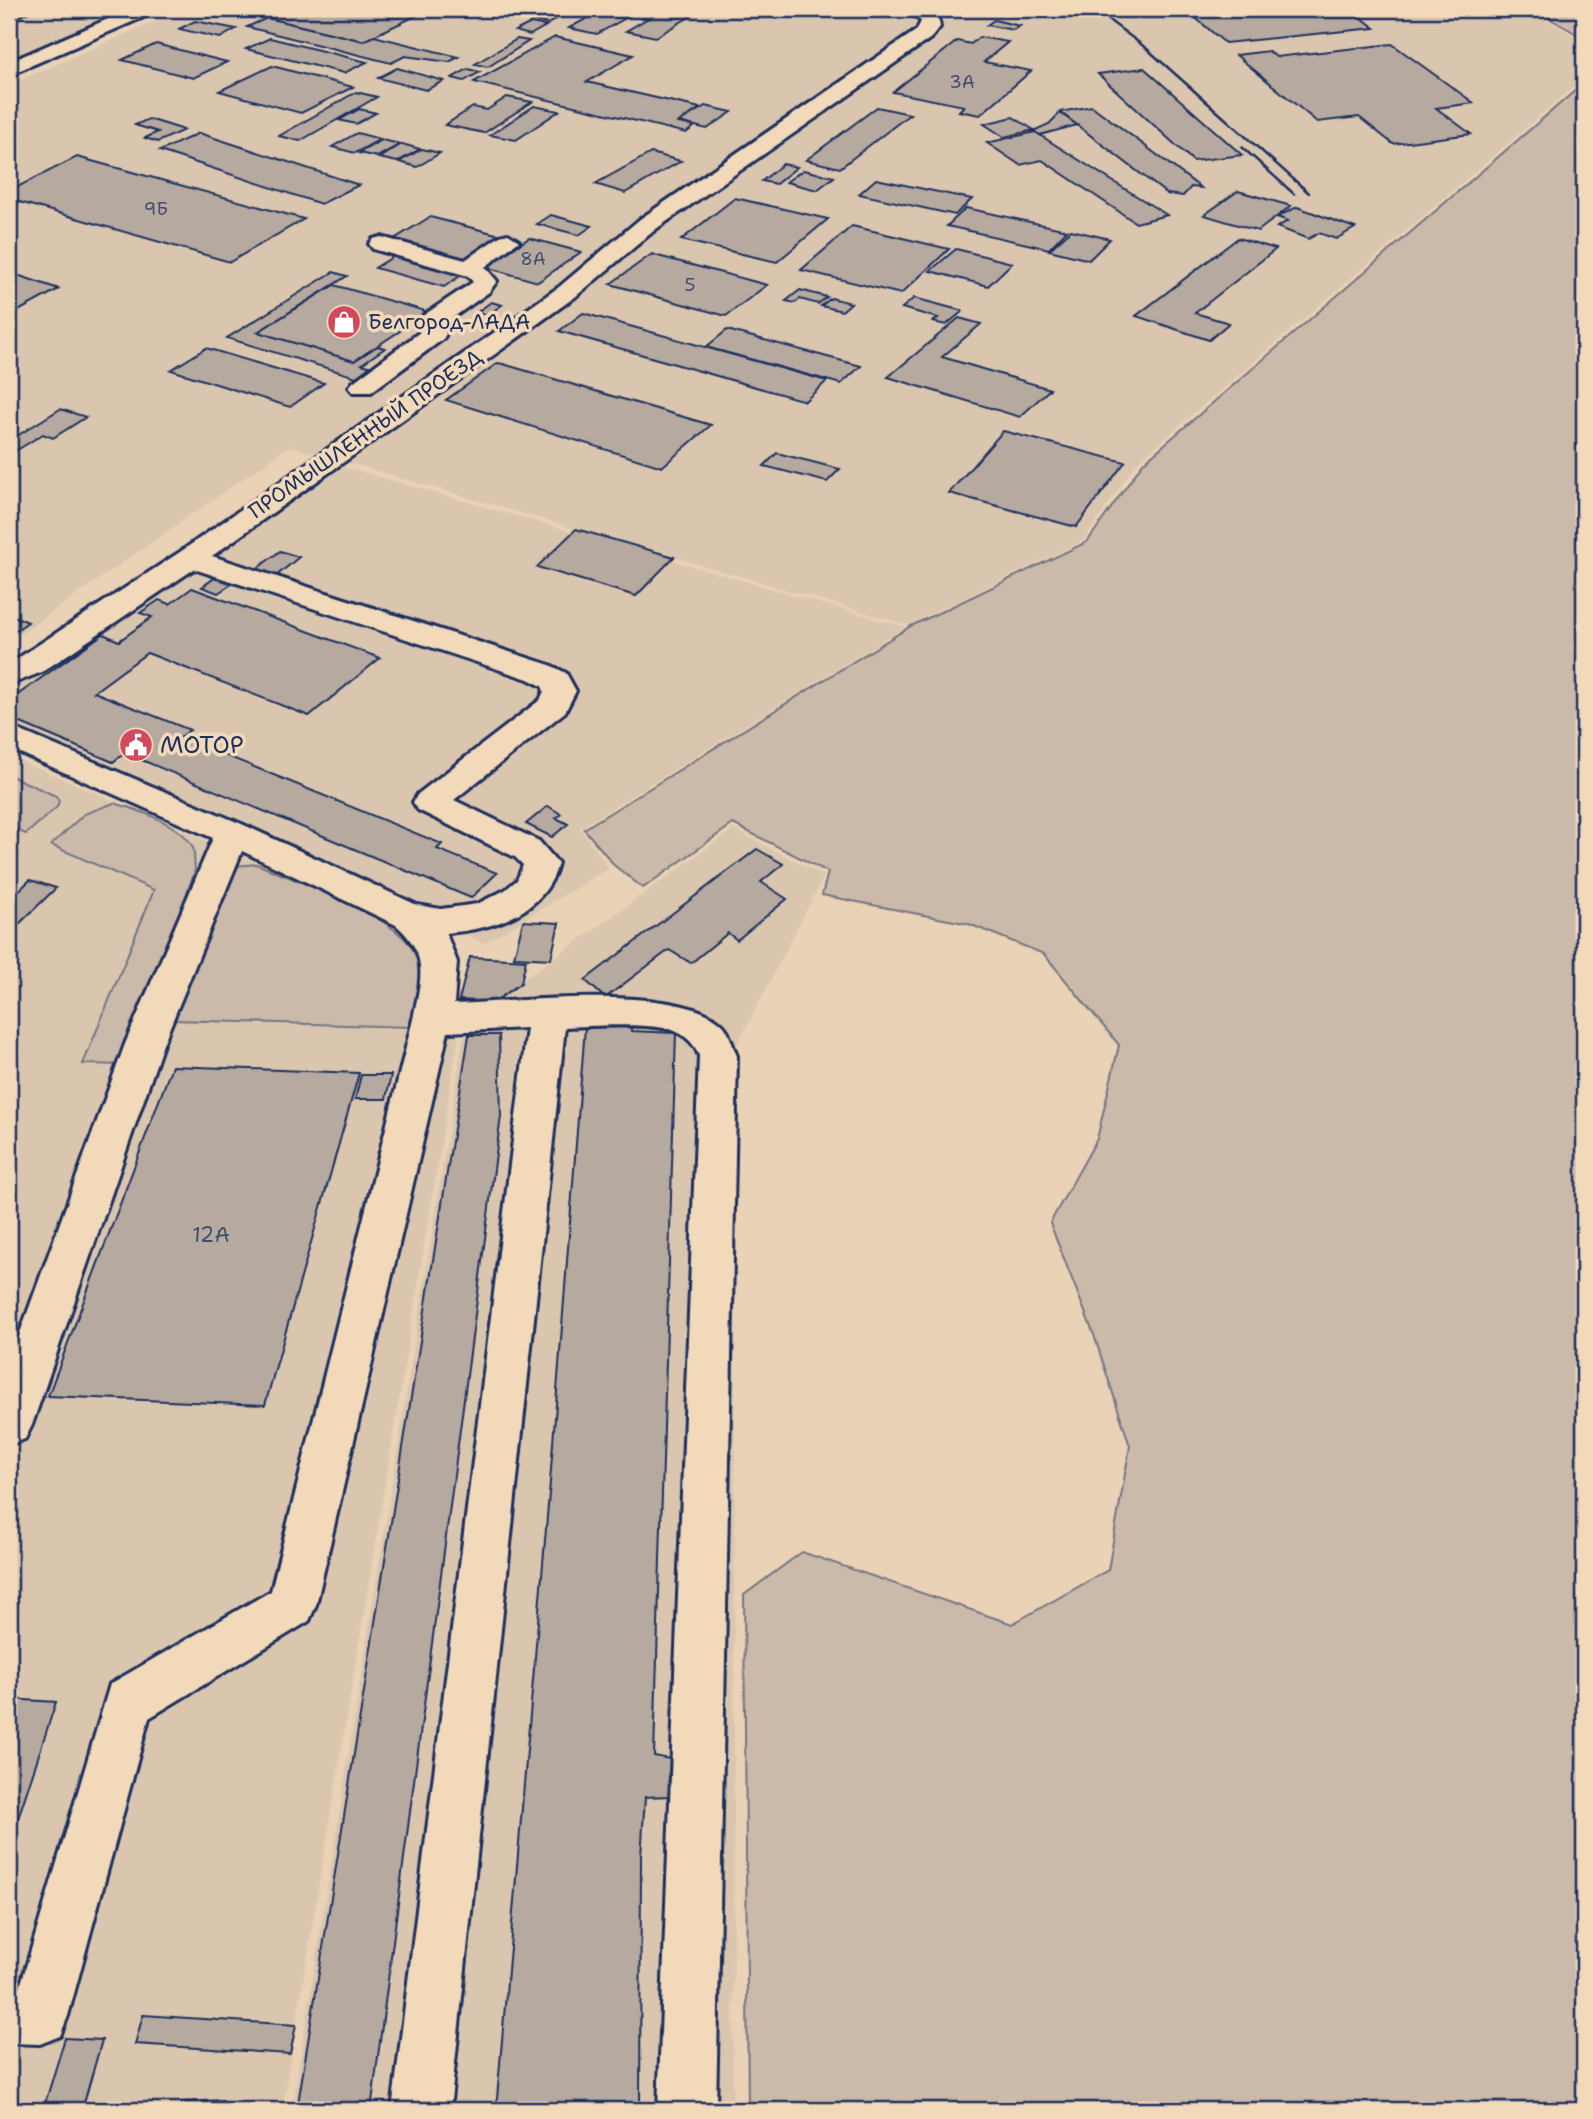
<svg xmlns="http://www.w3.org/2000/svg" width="1593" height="2119" font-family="'Shantell Sans',sans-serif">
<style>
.built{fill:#dac6af}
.green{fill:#cbbaa9;stroke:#737484;stroke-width:2}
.building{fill:#b6aaa0;stroke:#1b2f5e;stroke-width:2}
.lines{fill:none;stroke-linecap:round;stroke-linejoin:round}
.minor-casing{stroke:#1b2f5e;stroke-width:6}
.minor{fill:#f2d9b9;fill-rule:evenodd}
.rail{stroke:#1b2f5e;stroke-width:2.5}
.labels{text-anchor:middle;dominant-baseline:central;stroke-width:7;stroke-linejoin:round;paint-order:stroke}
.far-number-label{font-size:18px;fill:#424e6e}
.far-poi-label{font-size:21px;fill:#1b2f5e;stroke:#f2d9b9;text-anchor:start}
.far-street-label{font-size:21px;fill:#1b2f5e;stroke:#f2d9b9}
.number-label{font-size:21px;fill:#424e6e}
.poi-label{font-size:24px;fill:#1b2f5e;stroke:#f2d9b9;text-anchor:start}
</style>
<rect width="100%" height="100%" fill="#e9d2b5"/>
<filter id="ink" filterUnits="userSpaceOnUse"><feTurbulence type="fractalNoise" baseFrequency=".0143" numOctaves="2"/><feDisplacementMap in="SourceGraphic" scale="14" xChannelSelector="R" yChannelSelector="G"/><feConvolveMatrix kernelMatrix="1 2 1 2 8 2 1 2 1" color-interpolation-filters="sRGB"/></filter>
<g filter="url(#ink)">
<g class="built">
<polygon points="9,9 123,9 9,59"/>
<polygon points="183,9 1527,9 1584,41 1584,78 1137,462 1083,541 908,625 290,446 9,642 9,85"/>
<polygon points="324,461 905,627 580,828 609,868 485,943 9,738 9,678"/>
<polygon points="9,756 401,924 461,1022 282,2110 9,2110"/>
<polygon points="734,829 824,876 736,1047 733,2110 292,2110 466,1021"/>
</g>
<g class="green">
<polygon points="1533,9 1584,9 1584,38"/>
<polygon points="1584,83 1584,2110 748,2110 744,1595 802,1552 1012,1624 1108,1570 1130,1446 1094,1335 1050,1223 1097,1139 1119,1045 1044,954 969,924 822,895 828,872 733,824 643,888 615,866 584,829 911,626 1087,542 1143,463"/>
<polygon points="9,775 56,796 59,801 57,807 26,834 9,827"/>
<path d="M114,803C136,809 184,825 193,848C195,854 194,863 195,870L126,1065L83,1064L154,890L51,845L84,814Z"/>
<path d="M257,864C297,882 409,917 419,962C423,983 415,1006 411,1027L175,1020L224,878L235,866Z"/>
</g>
<g class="building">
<polygon points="9,9 35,9 12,20 9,20"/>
<polygon points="250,9 412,9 424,12 363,41 243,12"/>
<polygon points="531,9 573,9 548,24 516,17"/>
<polygon points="604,9 642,9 597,34 569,28"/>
<polygon points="664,9 696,13 656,37 626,31"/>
<polygon points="1040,9 1068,9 1073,14 1046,16"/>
<polygon points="1185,9 1350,9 1375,28 1225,43"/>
<polygon points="267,18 363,41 374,36 459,57 449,62 405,56 391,63 247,27"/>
<polygon points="994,20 1020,26 1013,30 987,25"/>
<polygon points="195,21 236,29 220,38 179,29"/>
<polygon points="531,23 546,26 530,35 515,31"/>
<polygon points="555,37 633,55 587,82 700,108 678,123 695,126 686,133 474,82"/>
<polygon points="979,37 1008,42 984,62 1031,71 980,115 959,111 964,106 893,92 957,41 971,44"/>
<polygon points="270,38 367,62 344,73 246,49"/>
<polygon points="517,39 529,41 488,67 475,64"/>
<polygon points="156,44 227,62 193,78 122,60"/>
<polygon points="1392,44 1474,103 1436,108 1471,134 1393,144 1359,117 1317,122 1236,55 1269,51 1276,57"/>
<polygon points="272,66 353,87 301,113 219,91"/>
<polygon points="397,68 444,81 426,90 378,78"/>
<polygon points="1144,68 1242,155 1193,161 1098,74"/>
<polygon points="468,69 480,72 464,81 452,78"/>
<polygon points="356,92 377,97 300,141 279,136"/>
<polygon points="507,97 532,102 484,133 445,125 473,107 487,110"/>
<polygon points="534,106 559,111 516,140 490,135"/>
<polygon points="705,106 732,112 707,129 679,122"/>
<polygon points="1092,106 1201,188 1191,187 1183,196 1167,194 1060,112"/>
<polygon points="877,107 910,114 840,168 806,160"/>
<polygon points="359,109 376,113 356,124 339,120"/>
<polygon points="1060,113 1077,125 1040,135 1033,131 1049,124"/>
<polygon points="1013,117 1034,130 1004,137 984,124"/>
<polygon points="149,119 184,130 158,142 145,138 158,132 135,125"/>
<polygon points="1035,132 1109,179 1167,215 1136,223 1042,160 1020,165 987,143"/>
<polygon points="199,133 359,185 321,204 160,151"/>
<polygon points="357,133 380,139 355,153 332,147"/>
<polygon points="382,140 400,144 377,157 359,153"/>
<polygon points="402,144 420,149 397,162 379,158"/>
<polygon points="422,149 440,153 417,167 399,162"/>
<polygon points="651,153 681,161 625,193 595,184"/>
<polygon points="77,157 304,219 230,262 9,199 9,191"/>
<polygon points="783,164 797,167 776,184 762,181"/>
<polygon points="803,170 834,177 817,190 786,182"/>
<polygon points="876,179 972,199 955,215 859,194"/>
<polygon points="1238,191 1291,206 1258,231 1204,215"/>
<polygon points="735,198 828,219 777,262 681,240"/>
<polygon points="1297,207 1355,228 1336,239 1319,233 1308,239 1277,227 1288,221 1277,217"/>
<polygon points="966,208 1067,230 1049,249 947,226"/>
<polygon points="551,215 592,226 579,235 537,224"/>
<polygon points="430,217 500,235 462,260 391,241"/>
<polygon points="852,226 949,249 901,294 801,270"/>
<polygon points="1071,230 1110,239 1089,260 1049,250"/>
<polygon points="529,238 581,252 538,282 485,267"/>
<polygon points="1238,238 1276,249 1195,313 1229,323 1209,340 1136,316"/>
<polygon points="956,249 1012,263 988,286 930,271"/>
<polygon points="652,254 658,256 767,285 726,316 610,284"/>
<polygon points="394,256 463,274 444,287 375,268"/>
<polygon points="333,272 347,276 258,332 354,361 377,346 385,348 362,364 372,367 356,377 227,338"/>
<polygon points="14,274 59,289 9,316 9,277"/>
<polygon points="334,285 429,312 354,361 258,332"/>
<polygon points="800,290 827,297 818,304 800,299 795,303 786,301"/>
<polygon points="831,298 851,303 842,311 821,306"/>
<polygon points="914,298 963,311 946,325 933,322 938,318 902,308"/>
<polygon points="491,302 502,305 487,315 476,313"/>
<polygon points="583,313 827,381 805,401 559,331"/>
<polygon points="959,318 981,324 942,357 1050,389 1020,417 888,377"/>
<polygon points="727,330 861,366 841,384 706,347"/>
<polygon points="206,348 324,383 290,407 171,370"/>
<polygon points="498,363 503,364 711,425 662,467 446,400"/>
<polygon points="60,409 86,417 53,438 43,434 14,452 9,451 9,441"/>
<polygon points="1003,431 1125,462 1076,527 949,493"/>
<polygon points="777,453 840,469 827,482 764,466"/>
<polygon points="576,529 674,557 636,596 537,567"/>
<polygon points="280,551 299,557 275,577 255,570"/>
<polygon points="216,577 232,584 218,593 202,587"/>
<polygon points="192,588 380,658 309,716 147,653 94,692 190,730 181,737 442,844 437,849 497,873 471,898 125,753 113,762 9,718 9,701 103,634 119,641 152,617 140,613 159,600 170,604"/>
<polygon points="9,614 28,622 9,635"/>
<polygon points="548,806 561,814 556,818 568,824 552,837 526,824"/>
<polygon points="757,849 783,864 761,882 787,899 737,940 728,933 691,963 669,950 605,998 585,980"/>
<polygon points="30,880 56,888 18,925 9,922 9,900"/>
<polygon points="523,921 559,923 551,959 514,957"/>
<polygon points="470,957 526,960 521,983 494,1002 459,1000"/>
<polygon points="631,1025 632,1031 676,1033 654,1756 670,1759 669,1796 645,1797 641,1857 640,2110 496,2110 550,1482 585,1027"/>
<polygon points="469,1035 499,1035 501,1116 371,2110 297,2110"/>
<polygon points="172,1066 359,1073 265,1405 48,1396"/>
<polygon points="361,1075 391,1075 386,1099 355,1099"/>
<polygon points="9,1699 56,1702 9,1846"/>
<polygon points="143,2015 296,2025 290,2054 135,2044"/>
<polygon points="65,2038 102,2040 82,2110 43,2110"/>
<polygon points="223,2100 221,2110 181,2110 182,2102"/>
</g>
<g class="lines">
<g class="minor-casing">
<g id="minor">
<polygon points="131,9 155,9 153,13 9,75 9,62"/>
<path d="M906,9C922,9 938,7 940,27L931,38L656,229L575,297L212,556L550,665L566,673L576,691L565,712L454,800L539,841L558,863C546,913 492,930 446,933L457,962L454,1004C512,1002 684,982 724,1026C730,1034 733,1047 737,1056L716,2110H658L699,1056C695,1045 688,1037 677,1032C657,1022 590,1026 565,1027L450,2110H392L527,1028L448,1032L316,1605L309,1621L149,1718L68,2016L60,2036L40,2044L9,2043V1987H20L110,1684L271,1591L413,1019C421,979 430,955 396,925L242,851L163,1044L32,1425L25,1439L9,1445V1363L125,1044L213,838L9,748V726L244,825L417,905L441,909L477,904L505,890L517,880L523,865L515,857L418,810L413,802L418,794L540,700L544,691L542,686L528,679L194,569L42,672L9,685V664L180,552L559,287L640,219L917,30L921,21Z"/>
<polygon points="508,234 519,241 485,267 497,281 489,292 441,326 446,334 443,339 371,392 353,392 349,387 353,382 420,332 415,324 418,319 473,282 468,276 373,249 369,244 373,239 381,237 465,260 500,236"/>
</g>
</g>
<use href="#minor" class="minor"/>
<g class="rail">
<polyline points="1094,9 1146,48 1309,193"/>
<polyline points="1242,147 1294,194"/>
</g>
</g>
</g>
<defs>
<g id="shop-disc" transform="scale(1.75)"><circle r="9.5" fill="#d1495b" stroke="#f2d9b9"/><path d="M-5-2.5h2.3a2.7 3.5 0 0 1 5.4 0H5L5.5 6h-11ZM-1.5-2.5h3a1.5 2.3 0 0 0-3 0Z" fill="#fff"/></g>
<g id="civic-disc" transform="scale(1.75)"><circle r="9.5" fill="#d1495b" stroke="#f2d9b9"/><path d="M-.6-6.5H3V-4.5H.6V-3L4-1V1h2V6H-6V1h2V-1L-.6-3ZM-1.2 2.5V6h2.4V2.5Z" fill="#fff"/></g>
</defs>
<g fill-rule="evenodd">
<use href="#shop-disc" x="344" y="322"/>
<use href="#civic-disc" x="136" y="745"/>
</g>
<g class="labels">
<g class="far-number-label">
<text x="962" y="82">3А</text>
<text x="156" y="209">9Б</text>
<text x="533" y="259">8А</text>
<text x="690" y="285">5</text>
</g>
<g class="far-poi-label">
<text x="368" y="322">Белгород-ЛАДА</text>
</g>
<g class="far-street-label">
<text transform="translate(365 434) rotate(-35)">ПРОМЫШЛЕННЫЙ ПРОЕЗД</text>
</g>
<g class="number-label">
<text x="211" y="1235">12А</text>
</g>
<g class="poi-label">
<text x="160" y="745">МОТОР</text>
</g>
</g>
<rect width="1593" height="2119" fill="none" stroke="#f2d9b9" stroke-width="35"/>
<rect x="18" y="18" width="1558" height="2084" fill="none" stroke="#1b2f5e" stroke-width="2.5" filter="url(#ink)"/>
</svg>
